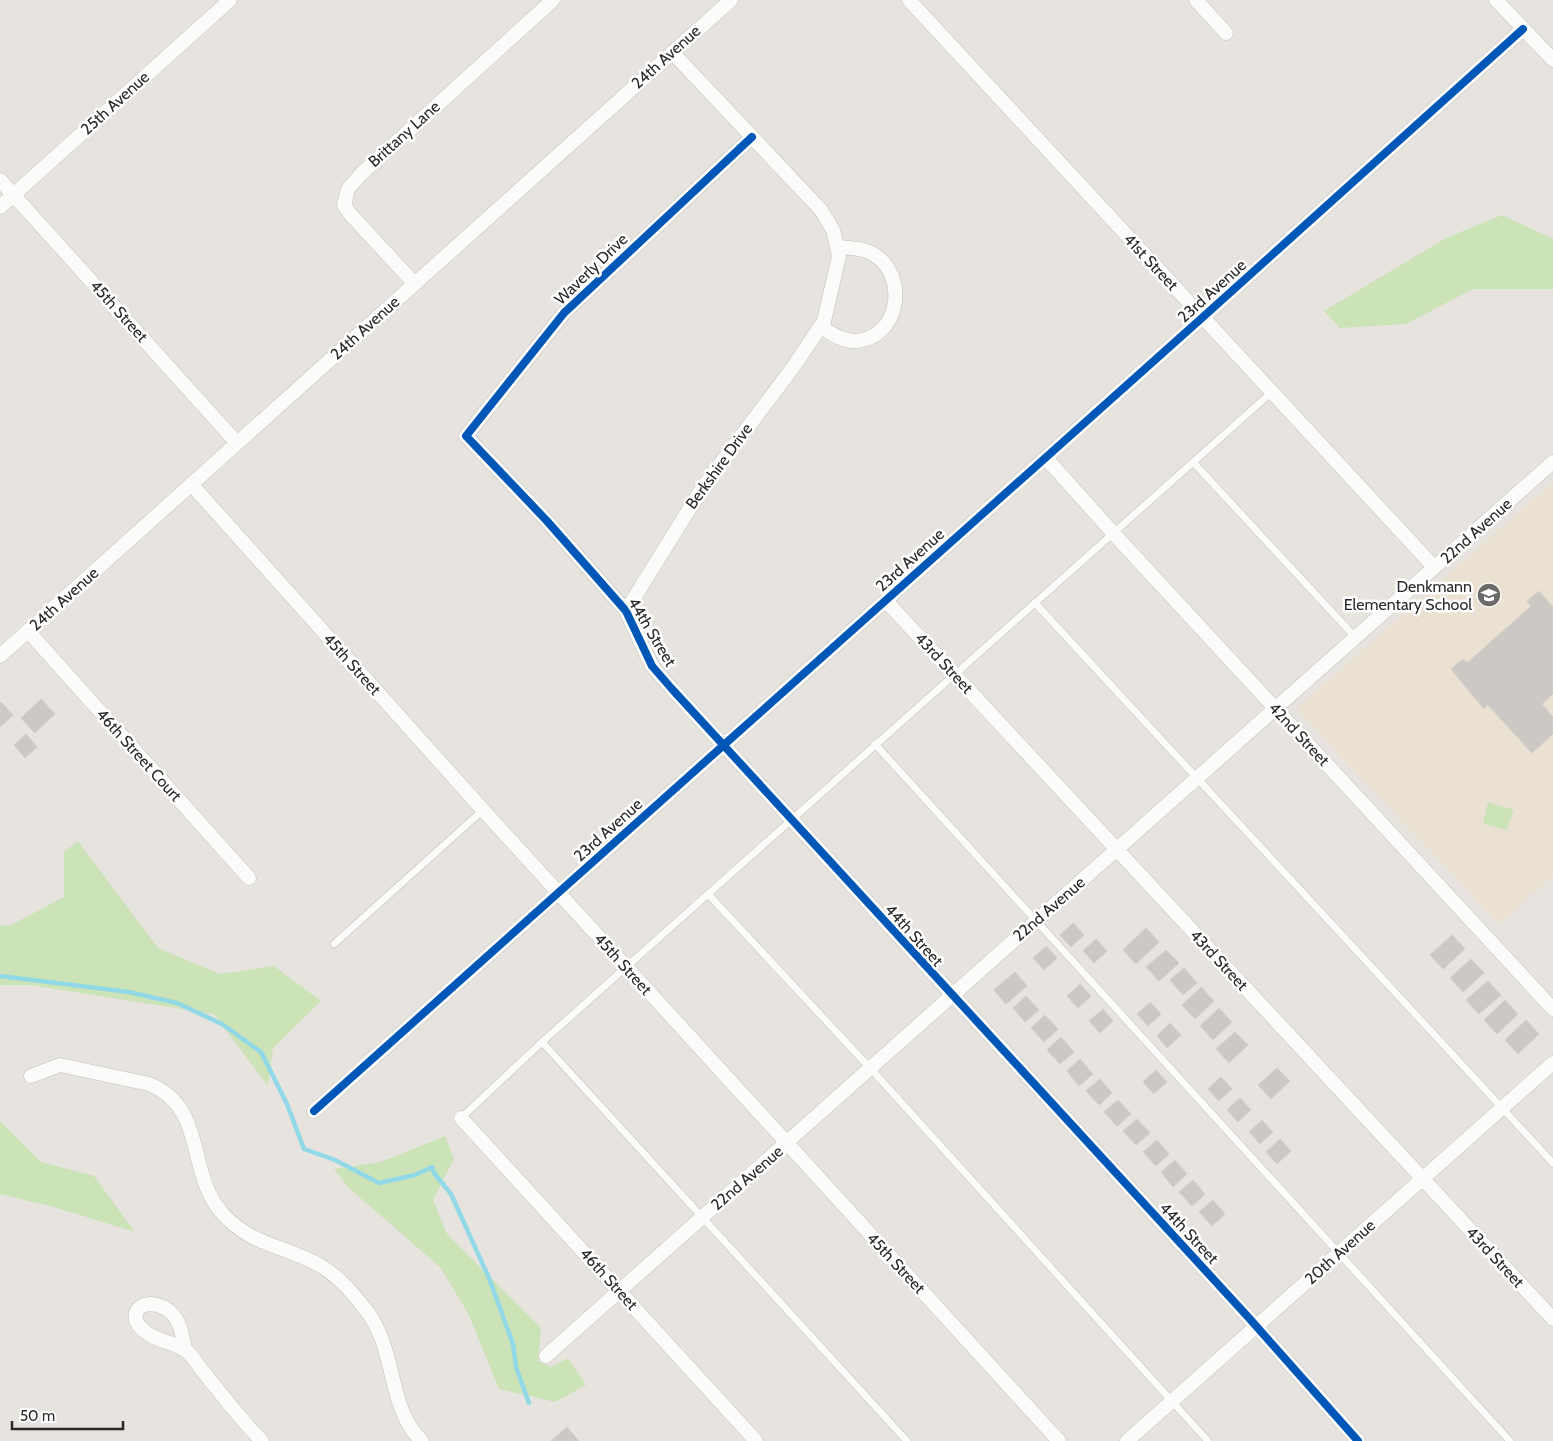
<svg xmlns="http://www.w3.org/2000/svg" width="1553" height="1441" font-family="Cabin,sans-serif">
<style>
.education{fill:#eae1d3}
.green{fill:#cce2b7}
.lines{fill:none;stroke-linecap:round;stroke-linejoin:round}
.stream{stroke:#92d9e8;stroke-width:4.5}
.building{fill:#ccc9c5;stroke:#d2ceca}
.lane-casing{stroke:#c1c0c0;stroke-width:8}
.street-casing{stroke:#c1c0c0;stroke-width:15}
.lane{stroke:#fbfbfa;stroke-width:7}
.street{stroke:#fbfbfa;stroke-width:14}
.cycleway-casing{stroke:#fff;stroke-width:11}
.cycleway{stroke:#0057b8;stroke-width:8}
.labels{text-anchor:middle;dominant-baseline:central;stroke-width:5;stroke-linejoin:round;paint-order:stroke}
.street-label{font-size:16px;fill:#292929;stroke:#fff}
.poi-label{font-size:16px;fill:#292929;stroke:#fff;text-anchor:end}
</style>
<rect width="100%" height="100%" fill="#e7e3de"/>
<polygon class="education" points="1553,482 1553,876 1499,924 1296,709"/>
<g class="green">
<polygon points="1502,215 1553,239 1553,289 1473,289 1406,324 1340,328 1324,311 1446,238"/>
<polygon points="1488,802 1514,810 1507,830 1483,824"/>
<polygon points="78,841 158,948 220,974 274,966 321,1001 273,1048 268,1086 214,1014 30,985 0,985 0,925 9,926 64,897 64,852"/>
<polygon points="0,1121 41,1162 94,1176 135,1232 54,1207 0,1194"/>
<polygon points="445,1136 454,1159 433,1200 447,1234 541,1328 538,1361 551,1367 568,1358 586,1385 555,1402 499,1389 468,1313 440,1267 349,1188 334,1169 381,1162"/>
</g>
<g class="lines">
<polyline class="stream" points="0,976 129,992 177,1003 222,1024 261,1052 287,1104 304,1149 335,1160 379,1183 415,1175 432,1167 434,1173 451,1194 489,1278 513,1344 516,1367 529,1403"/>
</g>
<g class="building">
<polygon points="1539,591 1553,607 1553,694 1542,704 1553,717 1553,734 1532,753 1488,705 1484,709 1451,669 1463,659 1467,663 1531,606 1527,601"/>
<polygon points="41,699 55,714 35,733 21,718"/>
<polygon points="1,702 13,715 0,727 0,703"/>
<polygon points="26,734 37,747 25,758 14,745"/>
<polygon points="1073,923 1084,935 1071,947 1060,935"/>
<polygon points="1146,928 1159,942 1136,964 1123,950"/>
<polygon points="1452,935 1465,949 1443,969 1430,955"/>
<polygon points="1096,939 1107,951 1094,963 1083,951"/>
<polygon points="1046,946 1057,958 1044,970 1033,958"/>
<polygon points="1166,950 1179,963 1159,981 1146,967"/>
<polygon points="1471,959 1484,973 1463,992 1450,978"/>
<polygon points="1184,968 1197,983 1183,995 1170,980"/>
<polygon points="1015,972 1027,986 1006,1004 994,990"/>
<polygon points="1488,981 1501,995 1479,1014 1466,1000"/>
<polygon points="1080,984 1091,996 1078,1008 1067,996"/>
<polygon points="1201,987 1214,1001 1195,1019 1182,1005"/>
<polygon points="1026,996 1039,1010 1025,1022 1013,1008"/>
<polygon points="1505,1000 1518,1014 1497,1034 1484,1020"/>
<polygon points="1150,1002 1161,1014 1148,1026 1137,1014"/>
<polygon points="1219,1008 1232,1022 1213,1040 1200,1026"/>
<polygon points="1103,1009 1113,1021 1100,1033 1089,1021"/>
<polygon points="1045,1015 1058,1029 1044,1042 1031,1028"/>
<polygon points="1526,1020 1539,1034 1518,1054 1505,1040"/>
<polygon points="1170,1023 1181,1035 1167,1048 1157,1036"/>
<polygon points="1235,1032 1248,1045 1229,1063 1216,1049"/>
<polygon points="1061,1037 1074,1052 1060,1064 1047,1050"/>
<polygon points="1080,1059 1093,1074 1079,1086 1067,1071"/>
<polygon points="1277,1068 1290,1081 1271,1099 1258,1085"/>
<polygon points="1156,1070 1167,1082 1154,1094 1143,1082"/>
<polygon points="1221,1077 1232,1089 1219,1101 1208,1089"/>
<polygon points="1100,1079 1112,1093 1099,1105 1086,1091"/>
<polygon points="1240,1098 1251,1110 1238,1122 1227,1110"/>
<polygon points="1118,1100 1131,1114 1117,1126 1104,1112"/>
<polygon points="1137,1119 1150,1133 1136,1145 1123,1131"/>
<polygon points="1262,1120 1273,1132 1260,1144 1249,1132"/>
<polygon points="1280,1139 1291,1151 1277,1164 1266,1152"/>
<polygon points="1157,1140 1169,1154 1156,1166 1143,1152"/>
<polygon points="1175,1160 1187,1174 1173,1187 1161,1172"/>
<polygon points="1193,1180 1205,1194 1192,1206 1179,1192"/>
<polygon points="1213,1200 1225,1214 1212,1226 1199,1212"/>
<polygon points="567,1427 579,1441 551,1441"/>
</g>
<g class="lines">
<g class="lane-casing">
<g id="lane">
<polyline points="1193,462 1356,638"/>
<polyline points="1035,603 1553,1163"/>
<polyline points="875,744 1510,1441"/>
<polyline points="708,894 870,1068 1208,1441"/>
<polyline points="334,944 483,810"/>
<polyline points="542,1042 907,1441"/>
<polyline points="461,1118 542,1042 1273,391"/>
</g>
</g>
<g class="street-casing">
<g id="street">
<polyline points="909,0 1434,567"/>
<polyline points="1196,0 1226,33"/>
<polyline points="1496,0 1553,60"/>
<polyline points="752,137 564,313 466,436 547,521 626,611 652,666 672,689 1249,1318 1358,1441"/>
<polyline points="0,180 237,443"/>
<polyline points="0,207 230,0"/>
<polyline points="414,283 351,215 344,205 348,189 361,174 553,0"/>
<path d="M821,327C831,333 843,342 856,341C899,338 909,278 875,255C864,248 850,248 838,247"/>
<polyline points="1046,458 1114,534 1553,1009"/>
<polyline points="191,484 483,810 1059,1441"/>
<polyline points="886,601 1553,1319"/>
<polyline points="626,611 703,487 794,366 824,321 839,256 833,230 821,210 672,52"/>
<polyline points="28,631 249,878"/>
<polyline points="0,656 731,0"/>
<path d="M31,1076L60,1065L149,1084C207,1107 186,1172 222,1213C251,1246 287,1246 321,1266C340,1277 356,1297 369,1314C397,1355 388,1409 422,1441"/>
<polyline points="314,1111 1203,317 1523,29"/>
<polyline points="461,1118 756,1441"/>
<path d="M185,1350C182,1331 179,1311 157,1305C152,1304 147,1303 142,1306C133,1311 134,1321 141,1328C153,1341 172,1341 185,1350C193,1355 199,1367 205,1374C223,1396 241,1420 262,1441"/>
<polyline points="546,1356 1553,462"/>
<polyline points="1127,1441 1553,1063"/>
</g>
</g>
<use href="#lane" class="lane"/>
<use href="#street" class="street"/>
<g class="cycleway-casing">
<g id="cycleway">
<polyline points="752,137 564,313 466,436 547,521 626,611 652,666 672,689 1249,1318 1358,1441"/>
<polyline points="314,1111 1203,317 1523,29"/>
</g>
</g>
<use href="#cycleway" class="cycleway"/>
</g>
<defs>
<g id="school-disc" transform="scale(1.25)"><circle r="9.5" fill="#6c6a68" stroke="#fff"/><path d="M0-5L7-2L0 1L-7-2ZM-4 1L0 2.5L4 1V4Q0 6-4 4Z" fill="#fff"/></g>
</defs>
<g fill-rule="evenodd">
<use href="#school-disc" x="1489" y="595"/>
</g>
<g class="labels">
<g class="street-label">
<text transform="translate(666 57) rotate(-42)">24th Avenue</text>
<text transform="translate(115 103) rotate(-42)">25th Avenue</text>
<text transform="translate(404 134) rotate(-42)">Brittany Lane</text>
<text transform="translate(1151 262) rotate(47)">41st Street</text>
<text transform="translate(591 269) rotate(-44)">Waverly Drive</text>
<text transform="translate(1212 291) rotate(-42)">23rd Avenue</text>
<text transform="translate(119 311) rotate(48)">45th Street</text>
<text transform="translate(365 328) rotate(-42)">24th Avenue</text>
<text transform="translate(719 466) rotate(-54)">Berkshire Drive</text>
<text transform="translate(1476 531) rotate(-42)">22nd Avenue</text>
<text transform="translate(910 560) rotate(-42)">23rd Avenue</text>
<text transform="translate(64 599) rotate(-42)">24th Avenue</text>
<text transform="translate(652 632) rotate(59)">44th Street</text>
<text transform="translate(944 663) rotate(47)">43rd Street</text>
<text transform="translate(352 664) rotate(48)">45th Street</text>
<text transform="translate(1299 734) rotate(47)">42nd Street</text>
<text transform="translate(139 755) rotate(48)">46th Street Court</text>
<text transform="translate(608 830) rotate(-42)">23rd Avenue</text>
<text transform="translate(1049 909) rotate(-41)">22nd Avenue</text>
<text transform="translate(914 935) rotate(48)">44th Street</text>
<text transform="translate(1219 960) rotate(47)">43rd Street</text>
<text transform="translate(623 964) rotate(48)">45th Street</text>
<text transform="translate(747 1178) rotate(-41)">22nd Avenue</text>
<text transform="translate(1189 1233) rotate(47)">44th Street</text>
<text transform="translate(1340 1252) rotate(-42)">20th Avenue</text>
<text transform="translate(1495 1257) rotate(47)">43rd Street</text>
<text transform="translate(896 1263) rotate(47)">45th Street</text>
<text transform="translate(609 1279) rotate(48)">46th Street</text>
</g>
<g class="poi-label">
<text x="1472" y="586">Denkmann<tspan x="1472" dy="18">Elementary School</tspan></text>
</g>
</g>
<path d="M12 1421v8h111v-8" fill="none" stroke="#292929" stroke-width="2.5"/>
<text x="20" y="1421" font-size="15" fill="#292929" stroke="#ffffff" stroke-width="4" paint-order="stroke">50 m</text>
</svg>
